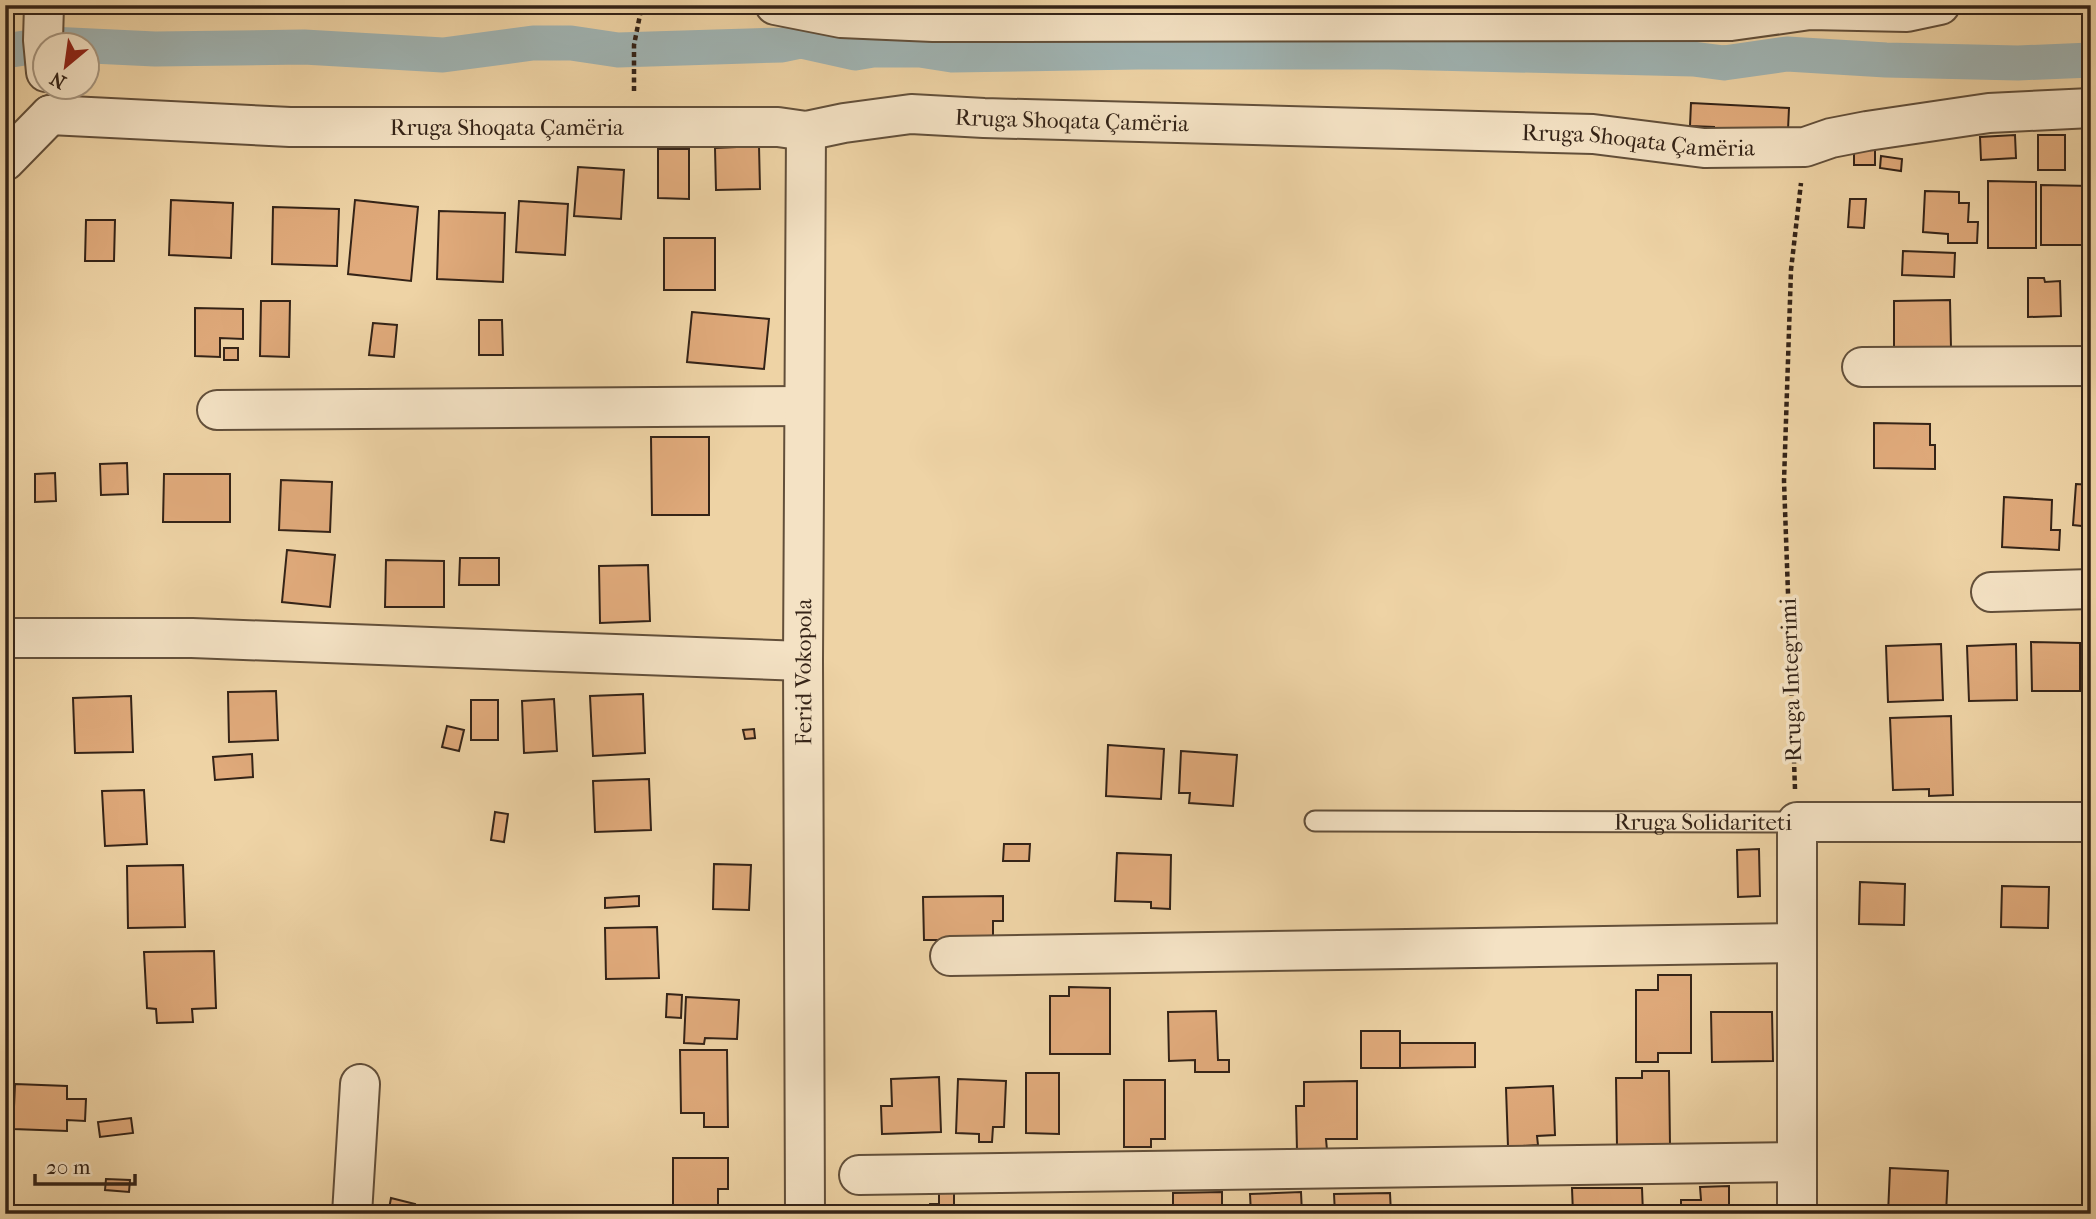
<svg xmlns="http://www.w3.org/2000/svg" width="2096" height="1219" font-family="'IM FELL French Canon',serif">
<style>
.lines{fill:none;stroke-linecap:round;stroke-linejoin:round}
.canal{stroke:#a0b4b3;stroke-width:35}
.building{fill:#e0aa7b;stroke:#342317;stroke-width:2}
.lane-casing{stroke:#624f3a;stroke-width:23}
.street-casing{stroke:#624f3a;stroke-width:42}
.path{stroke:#342317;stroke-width:4.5;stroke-dasharray:5 3.5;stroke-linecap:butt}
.lane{stroke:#f4e2c4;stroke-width:19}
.street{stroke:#f4e2c4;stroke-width:38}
.labels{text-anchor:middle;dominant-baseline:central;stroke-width:7;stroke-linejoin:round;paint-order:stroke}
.street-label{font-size:23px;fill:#342317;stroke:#f4e2c4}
</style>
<rect width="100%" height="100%" fill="#eed3a5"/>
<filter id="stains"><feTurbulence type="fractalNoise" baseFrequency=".00286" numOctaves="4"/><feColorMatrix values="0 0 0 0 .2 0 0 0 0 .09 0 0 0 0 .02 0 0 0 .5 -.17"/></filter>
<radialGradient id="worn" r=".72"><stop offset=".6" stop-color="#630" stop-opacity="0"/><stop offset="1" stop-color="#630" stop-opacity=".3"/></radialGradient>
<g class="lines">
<polyline class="canal" points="5,51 50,44 155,49 304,47 443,55 533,43 571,43 618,50 782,45 801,41 855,53 873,50 920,50 952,55 1138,52 1389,52 1693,59 1724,63 1787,54 1886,60 2018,63 2091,60"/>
</g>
<g class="building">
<polygon points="1691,103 1789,108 1788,130 1746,128 1746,141 1714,140 1714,127 1690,126"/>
<polygon points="2015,135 2016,158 1981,160 1980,137"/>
<rect x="2038" y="135" width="27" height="35"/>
<polygon points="759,146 760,189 716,190 715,148"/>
<polygon points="1854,148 1875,149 1875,165 1854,165"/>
<polygon points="658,149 689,149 689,199 658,198"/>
<polygon points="1881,156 1902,159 1901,171 1880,168"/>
<polygon points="578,167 624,170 621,219 574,216"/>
<polygon points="1988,181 2036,182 2036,248 1988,248"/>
<polygon points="2041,185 2091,186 2091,245 2041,245"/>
<polygon points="1925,191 1959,192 1959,203 1969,203 1968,222 1978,222 1977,243 1948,243 1948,234 1923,232"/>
<polygon points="1850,199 1866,199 1864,228 1848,227"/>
<polygon points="171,200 233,203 231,258 169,255"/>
<polygon points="355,200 418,207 411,281 348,274"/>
<polygon points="519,201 568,204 565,255 516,252"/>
<polygon points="273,207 339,209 337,266 272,264"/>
<polygon points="439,211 505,213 503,282 437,279"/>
<polygon points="86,220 115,220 114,261 85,261"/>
<rect x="664" y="238" width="51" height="52"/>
<polygon points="1903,251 1955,253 1954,277 1902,275"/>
<polygon points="2089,262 2091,262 2090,306"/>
<polygon points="2028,278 2044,278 2045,282 2060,281 2061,316 2028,317"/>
<polygon points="1950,300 1951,348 1894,348 1894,301"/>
<polygon points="261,301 290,301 289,357 260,356"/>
<polygon points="195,308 243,309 243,339 220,338 220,357 195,356"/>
<polygon points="692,312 769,319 764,369 687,362"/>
<polygon points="479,320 502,320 503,355 479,355"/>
<polygon points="373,323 397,325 394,357 369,355"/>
<rect x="224" y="348" width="14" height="12"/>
<polygon points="1874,423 1930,424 1930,445 1935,445 1935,469 1874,468"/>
<polygon points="651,437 709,437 709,515 652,515"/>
<polygon points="127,463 128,494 101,495 100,464"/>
<polygon points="55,473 56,501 35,502 35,474"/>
<polygon points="164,474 230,474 230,522 163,522"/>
<polygon points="281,480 332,482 330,532 279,530"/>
<polygon points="2076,484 2091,485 2091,527 2073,525"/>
<polygon points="2004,497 2052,500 2051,530 2060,530 2059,550 2002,547"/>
<polygon points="287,550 335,555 330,607 282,602"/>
<polygon points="460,558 499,558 499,585 459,585"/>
<polygon points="386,560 444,561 444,607 385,607"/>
<polygon points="648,565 650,621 600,623 599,566"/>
<polygon points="2031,642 2080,643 2080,691 2032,691"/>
<polygon points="1941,644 1943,700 1888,702 1886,646"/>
<polygon points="2016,644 2017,700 1969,701 1967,646"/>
<polygon points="276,691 278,740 229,742 228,692"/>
<polygon points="643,694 645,753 593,756 590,696"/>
<polygon points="131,696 133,752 75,753 73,698"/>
<polygon points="554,699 557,751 524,753 522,701"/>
<rect x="471" y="700" width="27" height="40"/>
<polygon points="1951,716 1953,795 1929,796 1929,789 1893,790 1890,718"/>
<polygon points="447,726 464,730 459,751 442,747"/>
<polygon points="754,729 755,738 745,739 743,730"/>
<polygon points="1108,745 1164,749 1161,799 1106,796"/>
<polygon points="1181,751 1237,755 1233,806 1189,803 1190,793 1179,793"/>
<polygon points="252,754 253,777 215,780 213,757"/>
<polygon points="649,779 651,830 595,832 593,781"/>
<polygon points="144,790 147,844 105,846 102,791"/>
<polygon points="495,812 508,814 504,842 491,840"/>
<polygon points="1004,844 1030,844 1029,861 1003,861"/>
<polygon points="1759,849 1760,896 1738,897 1737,850"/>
<polygon points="1117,853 1171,855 1170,909 1151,908 1151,902 1115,901"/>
<polygon points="714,864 751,865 749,910 713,909"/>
<polygon points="183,865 185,927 128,928 127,866"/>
<polygon points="1860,882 1905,884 1904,925 1859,924"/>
<polygon points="2002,886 2049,887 2048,928 2001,927"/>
<polygon points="639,896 639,906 605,908 605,898"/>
<polygon points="1003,896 1003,921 993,921 993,940 924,940 923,897"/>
<polygon points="657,927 659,978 606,979 605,928"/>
<polygon points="214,951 216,1008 192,1009 193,1022 157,1023 156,1009 147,1008 144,952"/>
<polygon points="1658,975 1691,975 1691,1053 1658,1053 1658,1062 1636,1062 1636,990 1658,990"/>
<polygon points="1069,987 1110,988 1110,1054 1050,1054 1050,996 1069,996"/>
<polygon points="667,994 682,995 681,1018 666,1017"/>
<polygon points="686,997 739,1000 737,1039 705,1038 704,1044 684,1043"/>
<polygon points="1216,1011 1218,1060 1229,1060 1229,1072 1195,1072 1195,1060 1169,1061 1168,1012"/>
<polygon points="1711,1012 1772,1012 1773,1061 1712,1062"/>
<rect x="1361" y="1031" width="39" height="37"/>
<polygon points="1400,1043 1475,1043 1475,1067 1400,1068"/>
<polygon points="680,1050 727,1050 728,1127 704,1127 704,1113 681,1113"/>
<polygon points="1642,1071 1669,1071 1670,1145 1617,1146 1616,1078 1642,1078"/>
<polygon points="1026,1073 1059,1073 1059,1134 1026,1133"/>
<polygon points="939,1077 941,1132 882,1134 881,1106 892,1106 891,1079"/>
<polygon points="958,1079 1006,1081 1004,1127 993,1127 992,1142 979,1142 979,1134 956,1133"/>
<polygon points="1124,1080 1165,1080 1165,1139 1151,1139 1151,1147 1124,1147"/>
<polygon points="1357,1081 1357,1139 1326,1139 1327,1150 1297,1151 1296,1106 1304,1106 1304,1082"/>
<polygon points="15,1084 67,1086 67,1099 86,1099 85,1121 67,1120 67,1131 13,1129"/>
<polygon points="1553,1086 1555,1135 1537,1136 1538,1145 1508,1147 1506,1088"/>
<polygon points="131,1118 133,1133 100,1137 98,1122"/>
<polygon points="673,1158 728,1158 728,1189 718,1189 718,1209 702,1210 702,1214 673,1214"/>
<polygon points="1890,1168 1948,1171 1946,1214 1888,1214"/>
<polygon points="106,1179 130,1180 129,1192 105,1190"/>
<polygon points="1729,1186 1729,1214 1681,1214 1681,1200 1701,1200 1700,1187"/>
<polygon points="1572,1188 1642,1188 1643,1214 1573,1214"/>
<polygon points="939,1192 954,1193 954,1214 929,1214 930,1204 939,1204"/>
<polygon points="1222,1192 1222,1214 1173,1214 1173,1193"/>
<polygon points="1301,1192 1302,1214 1251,1214 1250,1194"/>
<polygon points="1390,1193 1391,1214 1335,1214 1334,1194"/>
<polygon points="391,1198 415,1204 413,1214 388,1214"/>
</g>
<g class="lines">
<g class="lane-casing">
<g id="lane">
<path id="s1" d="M1315,821L1797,822"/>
</g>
</g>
<g class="street-casing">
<g id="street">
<polyline points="44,5 43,40 46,72"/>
<polyline points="775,5 841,18 933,22 1731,21 1810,10 1907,12 1940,5"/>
<path id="s2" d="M50,115L290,127H778L806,131L844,123L911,114L984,118L1593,134L1704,148L1805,147L1831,138L1867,131L1989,113L2091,108"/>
<polyline points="5,161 50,115"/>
<polyline points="1862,367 2091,366"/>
<polyline points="217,410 804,406"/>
<polyline points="1991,592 2091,589"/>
<polyline points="5,638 192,638 803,661"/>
<polyline points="950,956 1797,943"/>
<polyline points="859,1175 1797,1162"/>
<polyline points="352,1214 360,1084"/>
<path id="s3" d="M805,1214L803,661L806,131"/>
<polyline points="1797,1214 1797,822 2091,822"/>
</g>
</g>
<g class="path">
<polyline points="634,91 634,45 642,5"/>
<polyline points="1795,789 1784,481 1791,270 1801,183"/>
</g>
<use href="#lane" class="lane"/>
<use href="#street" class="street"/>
</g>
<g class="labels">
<g class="street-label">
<text stroke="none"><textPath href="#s2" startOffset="1024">Rruga Shoqata Çamëria</textPath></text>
<text stroke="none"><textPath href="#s2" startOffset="457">Rruga Shoqata Çamëria</textPath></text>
<text stroke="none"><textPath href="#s2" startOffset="1591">Rruga Shoqata Çamëria</textPath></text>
<text stroke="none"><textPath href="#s3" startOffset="542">Ferid Vokopola</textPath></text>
<text transform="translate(1791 680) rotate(-92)">Rruga Integrimi</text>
<text stroke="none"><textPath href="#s1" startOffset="388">Rruga Solidariteti</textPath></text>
</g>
</g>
<rect width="2096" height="1219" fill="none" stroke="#eed3a5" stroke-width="28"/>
<rect x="7" y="7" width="2082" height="1205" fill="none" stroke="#342317" stroke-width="3.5"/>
<rect x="14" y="14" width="2068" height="1191" fill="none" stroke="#342317" stroke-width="2"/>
<g transform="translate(66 66) rotate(209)"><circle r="33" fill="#f4e2c4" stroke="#a7967f" stroke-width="2"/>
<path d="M0-5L12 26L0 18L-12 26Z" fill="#8f2418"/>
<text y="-10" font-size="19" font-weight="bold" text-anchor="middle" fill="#342317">N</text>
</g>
<path d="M35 1174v10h100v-10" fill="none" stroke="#342317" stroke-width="3.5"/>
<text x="46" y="1174" font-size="21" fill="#342317" stroke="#f4e2c4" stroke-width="5" paint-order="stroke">20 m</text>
<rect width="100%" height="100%" filter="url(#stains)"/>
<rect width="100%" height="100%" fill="url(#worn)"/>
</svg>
